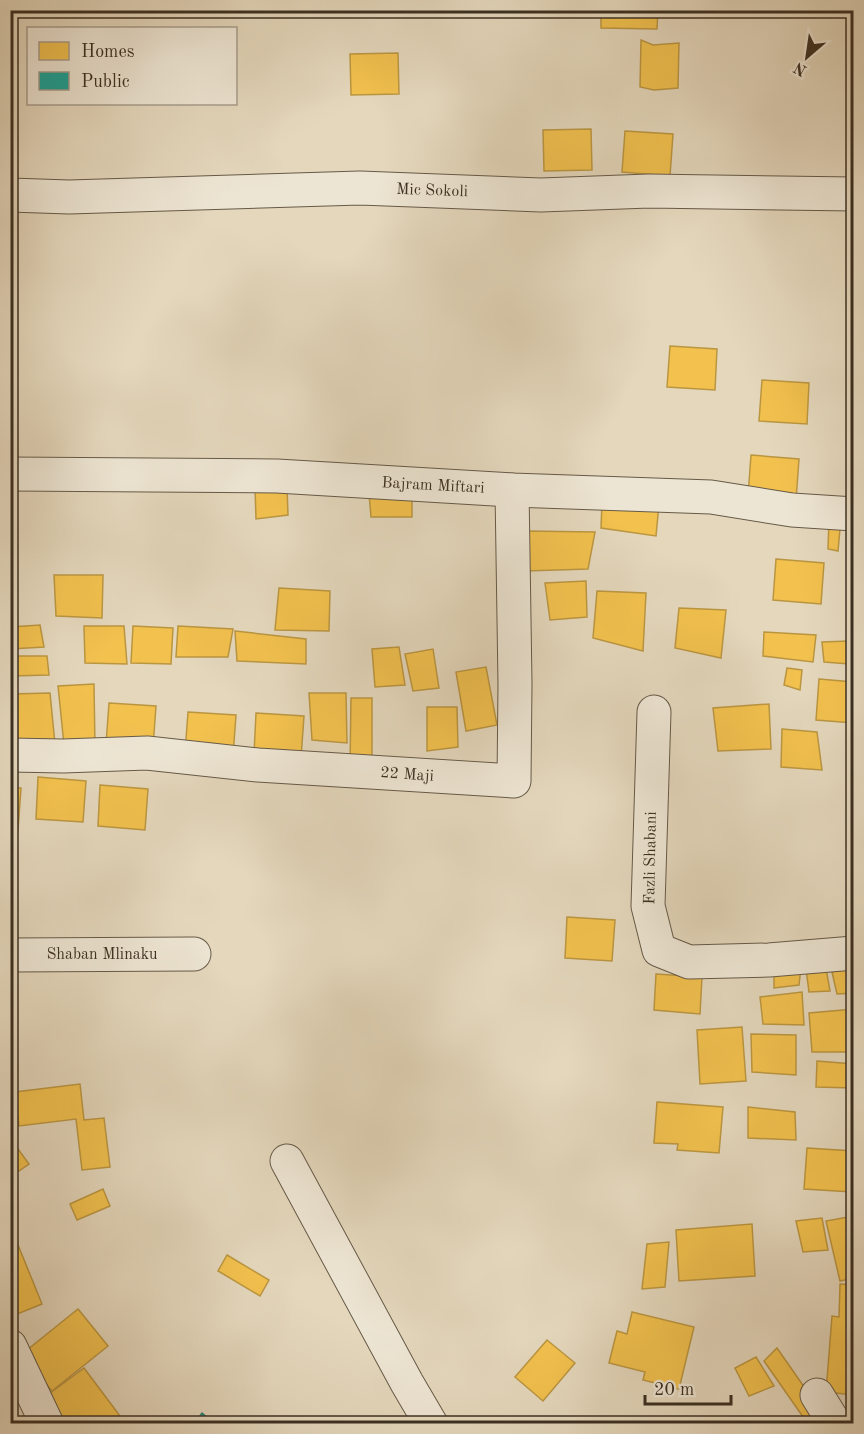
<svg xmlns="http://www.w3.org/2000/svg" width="864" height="1434" font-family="'Old Standard TT',serif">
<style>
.homes{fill:#f2c14e;stroke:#bb9641;stroke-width:1.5}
.public{fill:#17a398;stroke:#228075;stroke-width:1.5}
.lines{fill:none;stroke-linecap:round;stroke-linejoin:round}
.minor-casing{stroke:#665a48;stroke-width:35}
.minor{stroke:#ede5d3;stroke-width:33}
.labels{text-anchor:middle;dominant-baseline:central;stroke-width:6;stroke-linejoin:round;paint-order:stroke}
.street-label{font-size:16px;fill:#3c3022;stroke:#ede5d3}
</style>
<rect width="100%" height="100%" fill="#e4d7bc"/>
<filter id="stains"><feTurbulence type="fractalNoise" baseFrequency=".00333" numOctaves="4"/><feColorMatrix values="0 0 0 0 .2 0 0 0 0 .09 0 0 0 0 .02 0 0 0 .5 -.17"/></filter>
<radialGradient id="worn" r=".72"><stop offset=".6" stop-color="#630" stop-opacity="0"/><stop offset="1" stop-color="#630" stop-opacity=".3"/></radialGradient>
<g class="homes">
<polygon points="601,10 658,10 657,29 601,28"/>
<polygon points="641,40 653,45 679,43 678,88 654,90 640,87"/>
<polygon points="398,53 399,94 351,95 350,54"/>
<polygon points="591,129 592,170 544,171 543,130"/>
<polygon points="625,131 673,134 670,176 622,172"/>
<polygon points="670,346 717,349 715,390 667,387"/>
<polygon points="762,380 809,383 807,424 759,421"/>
<polygon points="751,455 799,459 796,500 748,496"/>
<polygon points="287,486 288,515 256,519 255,487"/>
<polygon points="369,493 412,494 412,517 371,517"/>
<polygon points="602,502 659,504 656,536 601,528"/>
<polygon points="829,519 840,529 838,551 828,549"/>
<polygon points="525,531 595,532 588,569 525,571"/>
<polygon points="776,559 824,563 821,604 773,600"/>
<polygon points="54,575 103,575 102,618 56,616"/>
<polygon points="586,581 587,617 550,620 545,583"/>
<polygon points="279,588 330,591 329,631 275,630"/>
<polygon points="597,591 646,593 643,651 593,638"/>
<polygon points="679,608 726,610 721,658 675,648"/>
<polygon points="40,625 44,647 10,649 10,627"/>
<polygon points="84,626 124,626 127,664 85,663"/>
<polygon points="133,626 173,628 171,664 131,663"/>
<polygon points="178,626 233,629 228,657 176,657"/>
<polygon points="235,631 306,639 306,664 237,661"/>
<polygon points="764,632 816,635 813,662 763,656"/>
<polygon points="849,641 849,664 824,662 822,642"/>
<polygon points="399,647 405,685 375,687 372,649"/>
<polygon points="433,649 439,688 413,691 405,654"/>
<polygon points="10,656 47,656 49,675 11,676"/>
<polygon points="486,667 497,725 466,731 456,672"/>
<polygon points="787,668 802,670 800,690 784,685"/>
<polygon points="819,679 854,682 854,723 816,720"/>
<polygon points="94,684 95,747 64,745 58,686"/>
<polygon points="50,693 55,744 10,742 10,694"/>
<polygon points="309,693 346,693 347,743 312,740"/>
<polygon points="351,698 372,698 372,767 350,766"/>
<polygon points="109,703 156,706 153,747 106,744"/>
<polygon points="769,704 771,749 718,751 713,708"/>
<polygon points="427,707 457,707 458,747 427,751"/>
<polygon points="188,712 236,715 233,756 185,753"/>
<polygon points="256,713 304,716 301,758 254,754"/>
<polygon points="782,729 817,732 822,770 781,767"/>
<polygon points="38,777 86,781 83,822 36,819"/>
<polygon points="100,785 148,789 145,830 98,826"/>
<polygon points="10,788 21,788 18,830 10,829"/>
<polygon points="567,917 615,920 612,961 565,958"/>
<polygon points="801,967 799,985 774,988 774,968"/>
<polygon points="826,968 830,991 809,992 806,969"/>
<polygon points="854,968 854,993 837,994 832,972"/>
<polygon points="656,974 702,977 700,1014 654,1010"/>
<polygon points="802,992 804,1025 763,1024 760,997"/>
<polygon points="854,1009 854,1052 812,1052 809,1013"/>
<polygon points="742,1027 746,1081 700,1084 697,1030"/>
<polygon points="751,1034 796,1035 796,1075 752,1072"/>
<polygon points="817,1061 854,1064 854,1088 816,1087"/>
<polygon points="80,1084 84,1120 104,1118 110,1167 82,1170 76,1119 19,1126 15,1092"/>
<polygon points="657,1102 723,1107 719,1153 677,1150 678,1144 654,1143"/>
<polygon points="748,1107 795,1112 796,1140 748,1138"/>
<polygon points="10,1138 29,1164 10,1177"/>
<polygon points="807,1148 854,1151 852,1192 804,1189"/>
<polygon points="103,1189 110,1206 77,1220 70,1204"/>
<polygon points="854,1216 854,1278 840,1281 826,1221"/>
<polygon points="822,1218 828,1250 803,1252 796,1221"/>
<polygon points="752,1224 755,1276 679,1281 676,1230"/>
<polygon points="16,1240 42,1304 10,1317 10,1242"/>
<polygon points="669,1242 665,1287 642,1289 647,1244"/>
<polygon points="227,1255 269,1280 260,1296 218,1271"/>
<polygon points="840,1284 854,1285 854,1395 826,1392 832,1316 839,1317"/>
<polygon points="78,1309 108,1346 52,1391 22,1354"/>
<polygon points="632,1312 694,1327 679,1389 643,1380 645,1372 609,1363 617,1331 627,1334"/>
<polygon points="547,1340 575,1363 543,1401 515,1377"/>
<polygon points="777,1348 830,1424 808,1424 764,1361"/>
<polygon points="756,1357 774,1386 749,1396 735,1368"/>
<polygon points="84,1368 126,1424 60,1424 42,1399"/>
</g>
<polygon class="public" points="202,1413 215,1424 194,1424"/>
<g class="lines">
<g class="minor-casing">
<g id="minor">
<polyline points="10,195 69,197 360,188 541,195 649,191 854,194"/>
<polyline points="10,474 277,476 512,490 711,497 792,510 854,514"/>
<polyline points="654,712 648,906 659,950 689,962 769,960 854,953"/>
<polyline points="10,755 63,756 147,753 258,765 514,781 515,684 512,490"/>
<polyline points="10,955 194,954"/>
<polyline points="287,1161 407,1383 431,1424"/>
<polyline points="10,1346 47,1424"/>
<polyline points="817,1395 835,1424"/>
</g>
</g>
<use href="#minor" class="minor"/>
</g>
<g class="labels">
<g class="street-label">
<text transform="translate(432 191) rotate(2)">Mic Sokoli</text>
<text transform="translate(433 486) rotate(3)">Bajram Miftari</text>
<text transform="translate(407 775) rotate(4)">22 Maji</text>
<text transform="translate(651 858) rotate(-89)">Fazli Shabani</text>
<text x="102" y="955">Shaban Mlinaku</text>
</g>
</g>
<rect width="864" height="1434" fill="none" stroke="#e4d7bc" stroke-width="36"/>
<rect x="12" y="12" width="840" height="1410" fill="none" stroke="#3c3022" stroke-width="3"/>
<rect x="18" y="18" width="828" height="1398" fill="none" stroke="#3c3022" stroke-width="1.5"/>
<rect x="27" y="27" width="210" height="78" fill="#ede5d3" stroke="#a69d8c" stroke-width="1.5"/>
<rect x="39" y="42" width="30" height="18" fill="#f2c14e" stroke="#a69d8c" stroke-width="1.5"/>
<text x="81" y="57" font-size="18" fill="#3c3022">Homes</text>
<rect x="39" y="72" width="30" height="18" fill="#17a398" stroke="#a69d8c" stroke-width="1.5"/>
<text x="81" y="87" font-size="18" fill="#3c3022">Public</text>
<g transform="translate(807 57) rotate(209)" stroke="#ede5d3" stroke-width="4.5" paint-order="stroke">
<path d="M0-4.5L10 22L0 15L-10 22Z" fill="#3c3022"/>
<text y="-9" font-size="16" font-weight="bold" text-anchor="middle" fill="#3c3022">N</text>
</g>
<path d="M645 1395v9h86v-9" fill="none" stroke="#3c3022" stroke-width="3"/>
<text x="654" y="1395" font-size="18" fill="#3c3022" stroke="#ede5d3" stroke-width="4.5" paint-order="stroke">20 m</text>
<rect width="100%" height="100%" filter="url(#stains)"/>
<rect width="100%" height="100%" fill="url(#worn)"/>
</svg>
